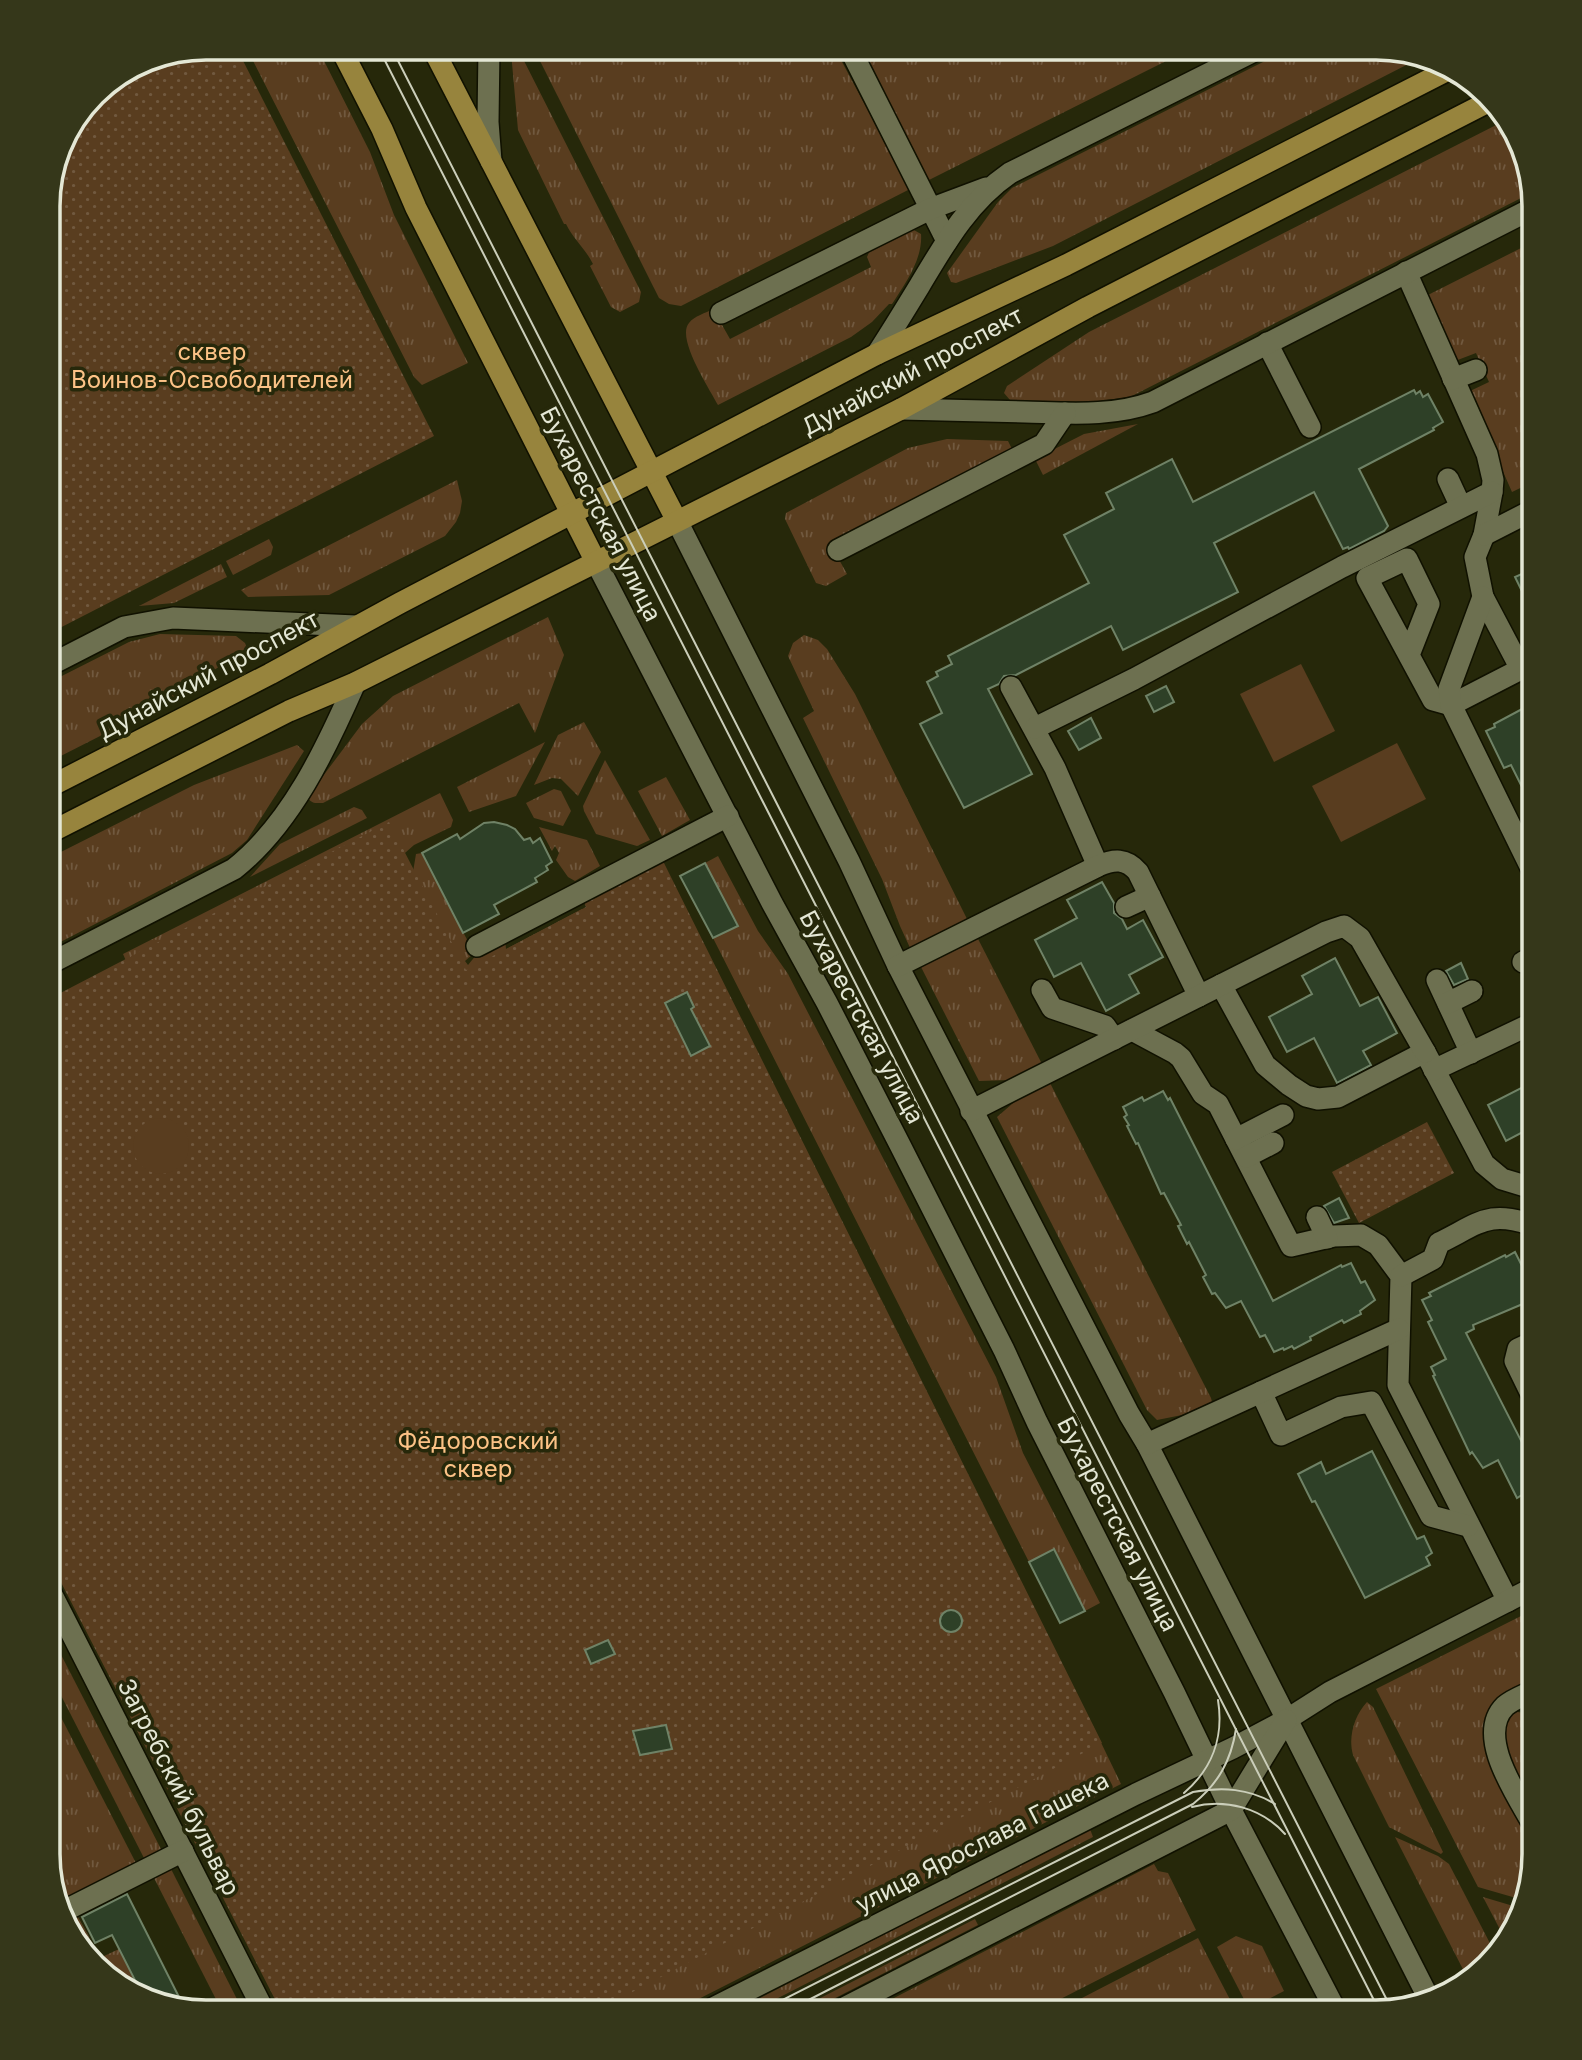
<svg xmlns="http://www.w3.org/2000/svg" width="1582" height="2060" font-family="Inter,sans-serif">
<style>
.grass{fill:url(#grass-tufts)}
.park{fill:url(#park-dots)}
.pitch{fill:#593d1f}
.building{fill:#2e4027;stroke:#6f8266;stroke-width:2}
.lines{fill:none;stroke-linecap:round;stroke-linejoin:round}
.minor-casing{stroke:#101100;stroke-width:24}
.major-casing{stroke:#101100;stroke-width:24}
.minor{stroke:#6d7050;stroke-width:21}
.major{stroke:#97843d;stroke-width:21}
.tram{stroke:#cbceba;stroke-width:2}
.labels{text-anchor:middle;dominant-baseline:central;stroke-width:7;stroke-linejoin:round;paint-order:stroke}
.park-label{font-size:24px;fill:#fcc286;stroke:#26280a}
.street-label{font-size:24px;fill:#e4e7d5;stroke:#26280a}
.rim{fill:none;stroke:#e4e7d5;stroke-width:3.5}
</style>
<defs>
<pattern id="grass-tufts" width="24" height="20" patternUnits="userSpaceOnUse" patternTransform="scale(1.75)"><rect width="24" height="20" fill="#593d1f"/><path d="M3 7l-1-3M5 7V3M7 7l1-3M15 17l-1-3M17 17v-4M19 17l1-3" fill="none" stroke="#71593f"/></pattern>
<pattern id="park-dots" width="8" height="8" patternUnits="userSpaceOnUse" patternTransform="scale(1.75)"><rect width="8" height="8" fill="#593d1f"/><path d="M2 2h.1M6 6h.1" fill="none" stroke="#71593f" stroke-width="1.8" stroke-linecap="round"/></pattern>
</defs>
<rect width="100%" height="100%" fill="#26280a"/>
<g class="grass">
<polygon points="246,47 317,47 370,152 394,215 468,363 422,385 414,377"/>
<polygon points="533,47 834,47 910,189 681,306 669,304 659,298"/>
<polygon points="858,47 1192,48 927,181"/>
<polygon points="1291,48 1386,48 1420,58 1053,246 956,283 951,282 947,273 998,202 1012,188"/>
<path d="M518,49L641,292L639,302L620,312L611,307L590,266L593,264C585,248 574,240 566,224H564L518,130L511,52Z"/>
<polygon points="1508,119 1531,193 1130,397 1091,402 1010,400 1004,393 1007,386 1089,332"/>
<path d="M912,229L921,234C923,259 905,284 892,304H889L872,322L851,337L718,405C709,388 676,338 689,323C694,316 706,313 713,309L730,339L871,267L867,257L871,248Z"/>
<polygon points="1535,241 1535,481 1512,492 1468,392 1489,382 1476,353 1455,361 1426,296"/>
<polygon points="1138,424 1043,475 1035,459 1084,434"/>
<polygon points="947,439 1008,441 1013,451 831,545 847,574 826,586 816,583 785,519 786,513 908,448"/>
<polygon points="457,480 462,501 460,513 456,522 445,536 329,595 248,597 241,590"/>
<polygon points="269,539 273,547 271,555 233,575 226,561"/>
<polygon points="221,564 227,577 174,603 139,606"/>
<path d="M548,617L564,655L535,733L519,703L323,803C316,803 312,804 308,798L311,792L362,724L393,696Z"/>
<polygon points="160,634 236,636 245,643 247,648 165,703 47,763 48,683 129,642"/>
<polygon points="804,635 818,640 827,649 855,694 970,925 911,950 900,926 882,879 803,718 814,711 788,656 793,643"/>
<polygon points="584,722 601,752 578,796 561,779 552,778 534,785 558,735"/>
<polygon points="545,742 516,796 469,812 457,787"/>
<polygon points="297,745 304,751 247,840 232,853 47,949 47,859 194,785"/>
<polygon points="605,760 650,840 637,846 596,834 584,811 583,806"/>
<polygon points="666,777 690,820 662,836 638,791"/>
<polygon points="554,789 561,791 571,811 563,826 534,818 526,803"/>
<polygon points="440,793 453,820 451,827 414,845 397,860 130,970 123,954"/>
<polygon points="354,807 362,810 367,818 250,877 280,844"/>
<polygon points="539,827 587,840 600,866 575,881 568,877 556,860 559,853 555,846 552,851"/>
<polygon points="422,853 474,953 465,961 468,965 477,954 505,939 506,949 582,909 583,911 445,982 412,878 416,854"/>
<polygon points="718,856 758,931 788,974 996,1377 1023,1453 1100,1603 1085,1611 1055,1549 1029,1562 713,938 738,925 705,863"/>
<polygon points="976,935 1043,1066 1010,1080 979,1081 920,965"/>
<polygon points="1050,1083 1211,1398 1212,1402 1182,1415 1157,1420 1147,1410 997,1117 1019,1098"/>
<polygon points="1535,1609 1535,1682 1508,1698 1496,1769 1535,1845 1535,1855 1523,1900 1478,1887 1376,1689"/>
<polygon points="55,1643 162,1851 145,1860 47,1668 47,1647"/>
<polygon points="47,1690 138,1867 62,1905 47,1854"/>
<path d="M1367,1702L1373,1707L1443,1852L1441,1854L1389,1827L1353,1755C1348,1737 1354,1716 1367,1702Z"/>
<path d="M1517,1712L1526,1713L1532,1719L1535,1745L1530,1775L1520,1781L1517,1780C1510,1759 1491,1727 1517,1712Z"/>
<polygon points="1093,1726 1121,1784 671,2013 542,2013"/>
<polygon points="1090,1829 1093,1837 749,2013 731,2013"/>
<polygon points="1395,1837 1438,1856 1449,1864 1495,1953 1469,1981"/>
<polygon points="1154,1864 1158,1871 1168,1873 1196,1930 1033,2013 865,2013"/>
<polygon points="170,1867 244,2013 223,2013 153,1876"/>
<polygon points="1483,1897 1520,1908 1514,1933 1506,1941"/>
<path d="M77,1915C83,1927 97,1945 92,1959L74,1942L67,1920Z"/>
<polygon points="975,1919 978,1925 806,2013 791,2013"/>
<polygon points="1236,1936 1262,1946 1284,1991 1249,2009 1217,1947"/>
<polygon points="1198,1938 1237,2013 1053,2013"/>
<polygon points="119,1949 143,1996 127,1992 98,1965 102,1957"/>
</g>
<g class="park">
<polygon points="206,47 236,47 434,436 48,634 48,195 63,136 101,87 145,59"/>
<polygon points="389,822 466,970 586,907 584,902 659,862 664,863 1102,1743 593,2013 282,2013 47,1555 47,1000"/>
<polygon points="1427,1122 1454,1173 1359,1223 1332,1172"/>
</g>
<g class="pitch">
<polygon points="1301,664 1335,731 1274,762 1240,694"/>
<polygon points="1397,743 1426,799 1341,842 1312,786"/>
<circle cx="161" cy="1146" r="28"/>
</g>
<g class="building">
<polygon points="1414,390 1416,394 1420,391 1423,397 1428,394 1443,422 1433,428 1434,430 1359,469 1388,526 1384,531 1349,549 1348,547 1343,549 1314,492 1214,543 1238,592 1123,650 1111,626 1016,675 1004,676 999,684 988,689 1032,774 964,808 920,724 942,713 927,682 938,676 936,672 952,664 948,656 1089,583 1064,535 1114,509 1106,493 1172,459 1193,502"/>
<polygon points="1535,568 1535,618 1515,577"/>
<polygon points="1166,686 1174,702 1154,712 1146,696"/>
<polygon points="1524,708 1527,715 1535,711 1535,813 1511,765 1504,768 1486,731 1495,727 1494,724"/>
<polygon points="1091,718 1101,738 1079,750 1068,731"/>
<polygon points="494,822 507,825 515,829 524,840 530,838 533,843 540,838 552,862 546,866 548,870 535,878 537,882 494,905 499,914 463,933 422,853 457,834 460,839 484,823"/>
<polygon points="705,863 738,926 713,938 680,876"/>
<polygon points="1102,882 1114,903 1114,913 1122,919 1127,929 1143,920 1163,957 1129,975 1139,993 1106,1011 1081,963 1054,977 1035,940 1077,918 1067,900"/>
<polygon points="1335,958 1360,1006 1378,997 1397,1033 1363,1051 1371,1065 1337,1083 1314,1038 1287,1052 1269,1017 1312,994 1302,976"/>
<polygon points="1461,963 1468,979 1454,985 1446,971"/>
<polygon points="687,992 694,1007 691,1009 710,1046 691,1056 665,1003"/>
<polygon points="1535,1081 1535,1122 1522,1129 1523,1132 1506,1141 1488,1105"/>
<polygon points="1163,1091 1168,1100 1170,1098 1273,1301 1341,1265 1342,1267 1351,1263 1361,1283 1365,1281 1375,1300 1360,1311 1361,1314 1344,1323 1342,1320 1310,1337 1311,1340 1294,1349 1292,1346 1284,1350 1283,1348 1274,1352 1265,1335 1260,1337 1241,1301 1226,1308 1215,1293 1212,1294 1203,1277 1206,1275 1189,1242 1187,1244 1178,1226 1181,1225 1164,1193 1161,1194 1138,1143 1136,1144 1127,1126 1129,1125 1124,1117 1127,1115 1123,1107 1142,1097 1144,1101"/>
<polygon points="1339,1198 1349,1218 1334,1223 1324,1206"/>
<polygon points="1515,1252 1525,1272 1529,1270 1535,1281 1535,1294 1524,1300 1525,1303 1473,1325 1474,1329 1466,1333 1535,1468 1535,1520 1522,1495 1517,1498 1498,1460 1483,1468 1472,1452 1470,1454 1433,1376 1435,1375 1431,1367 1446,1359 1428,1322 1432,1320 1422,1300 1431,1296 1429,1293 1505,1255 1506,1257"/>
<polygon points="1372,1451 1417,1539 1424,1536 1432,1553 1426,1557 1430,1565 1365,1598 1315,1501 1312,1502 1298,1474 1321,1462 1326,1474"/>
<polygon points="1054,1549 1085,1611 1060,1623 1029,1562"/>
<circle cx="951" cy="1621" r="11"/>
<polygon points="608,1640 615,1654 591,1664 585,1650"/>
<polygon points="666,1725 672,1749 640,1755 633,1731"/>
<polygon points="127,1894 184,2007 143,1996 112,1935 95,1943 82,1917"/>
</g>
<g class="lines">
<g class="minor-casing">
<g id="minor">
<polyline points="489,47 488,122 491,161"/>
<polyline points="849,47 947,241"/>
<polyline points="1406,272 1487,454 1493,480 1492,492 1484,535 1475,557 1483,597 1521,669 1451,705 1433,700 1367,578 1407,559 1429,604 1409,655"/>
<polyline points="721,313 930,209 986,188"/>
<polyline points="1267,343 1310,427"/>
<path d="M877,354C892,331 906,308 920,285C945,243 969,201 1010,173L1260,48"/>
<polyline points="1453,379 1476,370"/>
<path d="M901,409C942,410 984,411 1025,412C1068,413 1112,417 1153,402L1535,207"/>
<polyline points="1448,479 1461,507"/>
<polyline points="677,521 849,861 898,966 1129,1414 1147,1444 1428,1997"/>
<polyline points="1484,535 1535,509"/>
<polyline points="838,550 1044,444 1065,413"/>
<polyline points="596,562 772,903 827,1003 900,1145 1004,1350 1037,1422 1174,1692 1231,1810 1337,2013"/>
<polyline points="1483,597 1449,689 1451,705 1535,876"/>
<polyline points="48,666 124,627 173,618 356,626"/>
<polyline points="1011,687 1055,768 1098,866"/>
<polyline points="1035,728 1134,679 1342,567 1492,492"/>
<polyline points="1126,907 1150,896"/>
<polyline points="477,946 728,816"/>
<polyline points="1523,962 1535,957"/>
<path d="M47,965L234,869C291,824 326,749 355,683"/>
<path d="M898,966L1098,866C1114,859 1126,858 1138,872L1199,996"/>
<polyline points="1437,980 1471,1053"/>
<polyline points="1221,985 1265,1065 1289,1085 1306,1096 1318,1099 1338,1097 1425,1052 1484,1164 1502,1179 1535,1189"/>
<polyline points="1042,990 1052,1008 1105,1026 1114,1039"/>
<polyline points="1448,1003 1472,991"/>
<polyline points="1132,1030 1175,1053 1181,1058 1203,1094 1218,1104 1291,1246 1334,1236 1361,1235 1378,1245 1401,1276 1398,1385 1508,1601"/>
<polyline points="1434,1070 1535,1022"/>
<polyline points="971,1111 1326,932 1344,926 1360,938 1425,1052"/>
<polyline points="1236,1139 1283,1115"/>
<polyline points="1246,1157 1273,1143"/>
<polyline points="1317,1217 1327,1238"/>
<path d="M1401,1276L1433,1259L1439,1243C1480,1223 1489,1209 1535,1226"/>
<polyline points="1261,1392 1281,1435 1341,1407 1371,1402 1431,1516 1468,1526"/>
<polyline points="1535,1402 1515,1361 1518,1349 1535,1341"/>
<polyline points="1147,1444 1399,1329"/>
<polyline points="47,1585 265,2013"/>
<path d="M1535,1828C1520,1799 1474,1737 1505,1706C1513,1699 1525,1695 1535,1690"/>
<polyline points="64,1911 183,1851"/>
<polyline points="703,2013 1136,1794 1233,1748 1286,1720 1330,1692 1535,1587"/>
<polyline points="834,2013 1231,1810 1286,1720"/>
</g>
</g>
<g class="major-casing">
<g id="major">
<polyline points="340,47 382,129 416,208 596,562"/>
<polyline points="432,47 677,521"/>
<polyline points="47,788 270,674 400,603 877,354 1066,265 1452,68"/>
<polyline points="47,834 289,711 355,683 901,409 1088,307 1490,101"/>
</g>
</g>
<use href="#minor" class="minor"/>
<use href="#major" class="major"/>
<g class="tram">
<polyline points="378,47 1380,2012"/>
<polyline points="391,47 1391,2008"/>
<path d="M1184,1793C1212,1769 1224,1737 1218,1700"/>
<path d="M1192,1807C1225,1798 1262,1808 1285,1834"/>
<path d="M757,2013L1193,1792C1222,1787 1249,1788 1275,1804"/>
<path d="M783,2013L1193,1804C1218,1784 1231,1761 1236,1729"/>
</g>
</g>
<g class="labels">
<g class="park-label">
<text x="212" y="351">сквер<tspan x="212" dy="28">Воинов-Освободителей</tspan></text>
<text x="478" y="1440">Фёдоровский<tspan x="478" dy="28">сквер</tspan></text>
</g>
<g class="street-label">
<text transform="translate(912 371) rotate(-28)">Дунайский проспект</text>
<text transform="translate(601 514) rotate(63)">Бухарестская улица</text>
<text transform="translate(208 675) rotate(-28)">Дунайский проспект</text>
<text transform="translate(862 1017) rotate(62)">Бухарестская улица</text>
<text transform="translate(1118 1524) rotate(63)">Бухарестская улица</text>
<text transform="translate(179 1787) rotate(63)">Загребский бульвар</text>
<text transform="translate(982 1842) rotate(-27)">улица Ярослава Гашека</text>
</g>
</g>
<path d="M0 0H1582V2060H0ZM206 60H1376A146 146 0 0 1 1522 206V1854A146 146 0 0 1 1376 2000H206A146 146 0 0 1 60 1854V206A146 146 0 0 1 206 60Z" fill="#35371a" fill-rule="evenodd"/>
<path class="rim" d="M206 60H1376A146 146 0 0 1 1522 206V1854A146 146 0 0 1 1376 2000H206A146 146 0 0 1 60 1854V206A146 146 0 0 1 206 60Z"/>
</svg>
